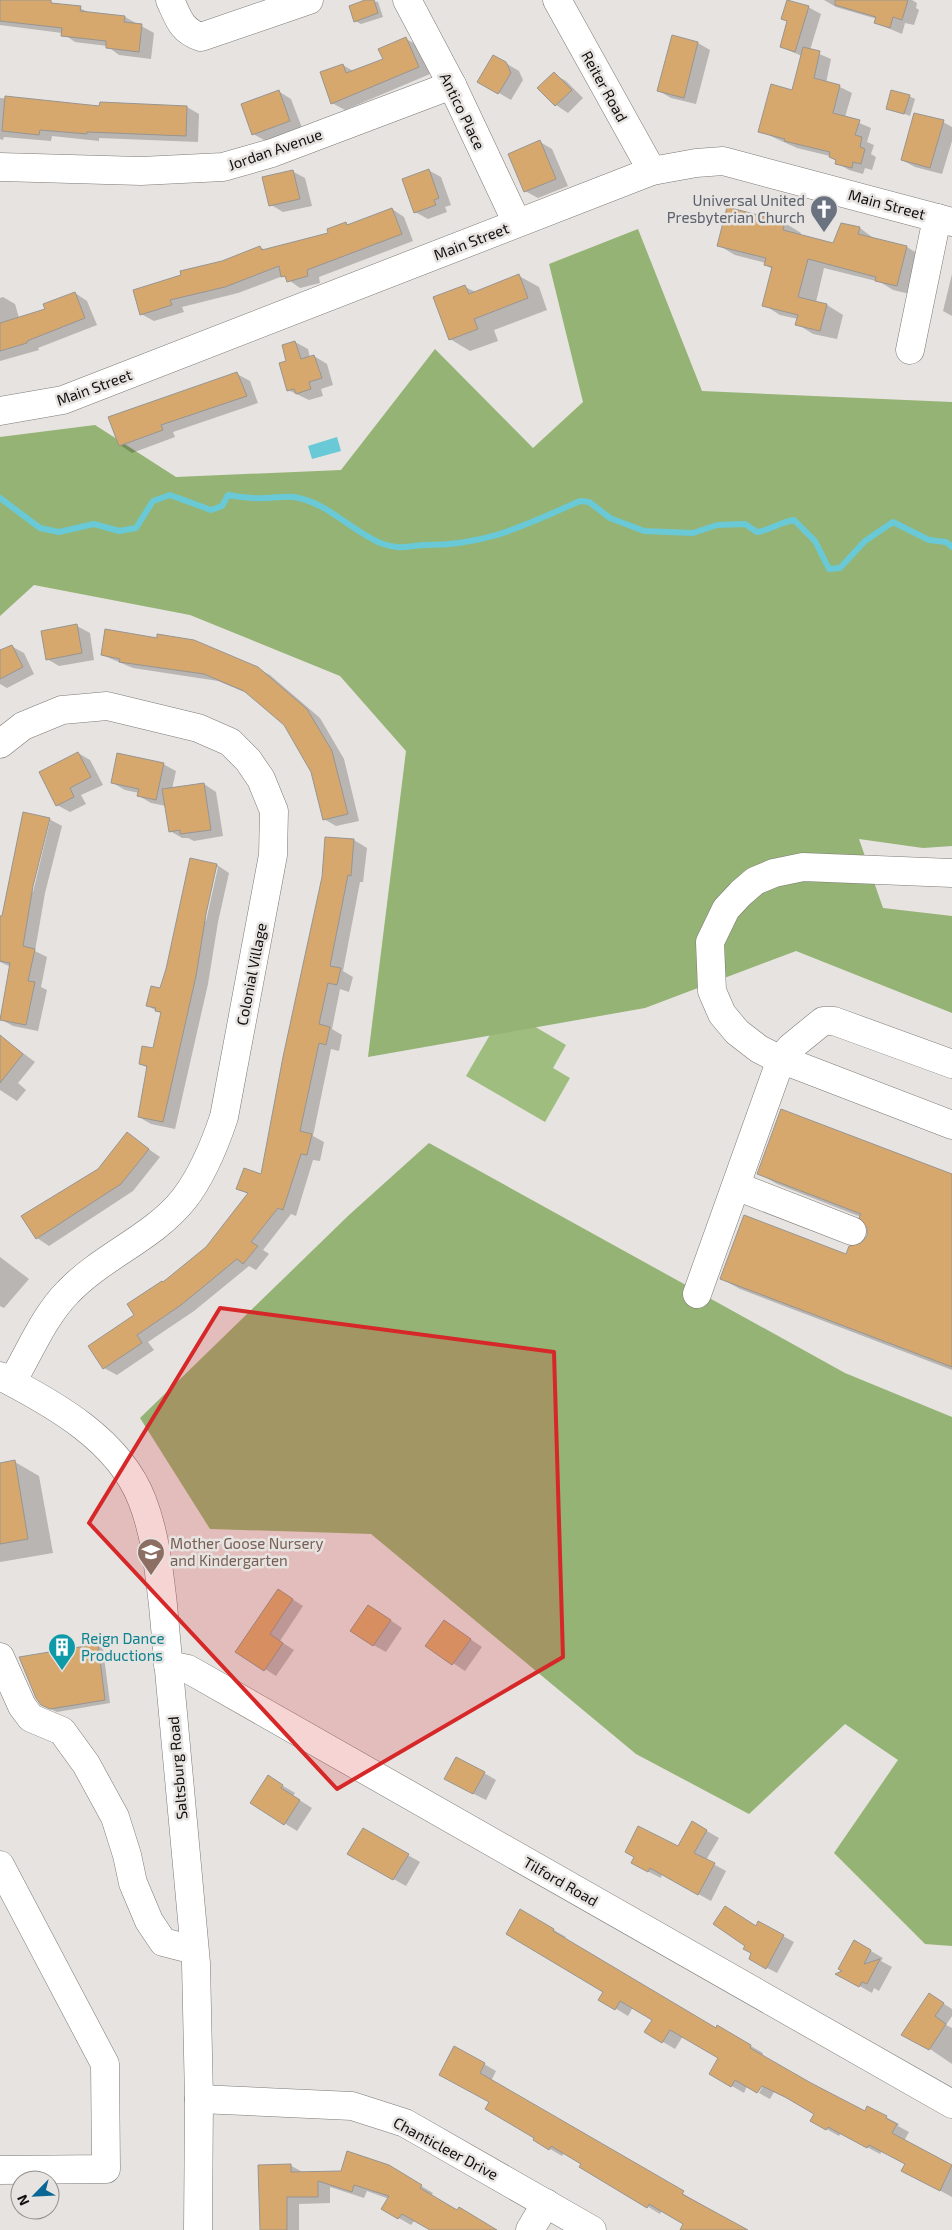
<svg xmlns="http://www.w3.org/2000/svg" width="952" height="2230" font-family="'Exo 2',sans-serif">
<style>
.green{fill:#9ebd7e}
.forest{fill:#95b374}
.water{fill:#69c9d7}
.shadow{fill:#0003;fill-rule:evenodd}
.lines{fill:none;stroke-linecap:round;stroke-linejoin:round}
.stream{stroke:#69c9d7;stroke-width:6}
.building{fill:#d7a86e;stroke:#979591}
.minor-casing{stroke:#7c7976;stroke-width:29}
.major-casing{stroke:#7c7976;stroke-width:29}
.minor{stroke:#fff;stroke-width:28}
.major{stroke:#fff;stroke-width:28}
.marked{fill:#d62828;fill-opacity:0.2;stroke:#d62828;stroke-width:4;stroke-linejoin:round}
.labels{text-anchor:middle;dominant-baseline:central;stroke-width:5;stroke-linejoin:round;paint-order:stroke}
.street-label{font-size:15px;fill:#11100f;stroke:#e6e3e0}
.worship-label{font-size:15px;fill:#5b616d;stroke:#e6e3e0;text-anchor:end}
.education-label{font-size:15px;fill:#785e54;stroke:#e6e3e0;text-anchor:start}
.culture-label{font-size:15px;fill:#0d838f;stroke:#e6e3e0;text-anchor:start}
</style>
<rect width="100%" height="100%" fill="#e6e3e0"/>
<polygon class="green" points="505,1009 566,1045 553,1068 570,1078 545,1122 466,1076"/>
<g class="forest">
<polygon points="638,229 702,391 952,402 952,846 923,848 859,839 883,908 952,916 952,1013 796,951 645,1008 368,1057 406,751 340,676 190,615 34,585 0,616 0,437 95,425 176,477 341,470 435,349 533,448 583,402 549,264"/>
<polygon points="429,1143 845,1373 952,1417 952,1946 925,1944 834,1853 898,1760 845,1724 749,1814 636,1754 371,1534 210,1529 140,1418 349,1215"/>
</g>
<polygon class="water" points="337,437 341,451 312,459 308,446"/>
<g class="shadow">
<polygon points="0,0 46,0 58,5 80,8 90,13 125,17 154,33 151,59 119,55 107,46 75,42 62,33 0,25"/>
<polygon points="368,0 378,2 383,17 361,24 355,21"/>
<polygon points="824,0 912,0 917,3 916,8 919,10 914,25 905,23 902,34 876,23 877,19 836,7"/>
<polygon points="808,7 821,14 810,50 831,59 826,83 840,87 852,93 845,117 871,128 867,142 874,145 871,154 876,157 872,170 865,168 863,174 849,170 837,163 837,161 830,156 797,148 759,131 793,91 802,56 781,47"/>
<polygon points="673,36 698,43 710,50 696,104 671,98 659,91"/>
<polygon points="406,39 419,46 430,74 345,110 332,103 343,65 353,71 384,60"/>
<polygon points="494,56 519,71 523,80 511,100 479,81"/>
<polygon points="554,74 566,81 583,98 568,113 556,105 539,88"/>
<polygon points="278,91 291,99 302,128 266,141 253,134"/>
<polygon points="909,96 915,99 910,116 888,108"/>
<polygon points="0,98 101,107 187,107 199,114 198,142 99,138 99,141 52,136 51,141 4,137 3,140 0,139"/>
<polygon points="943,122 952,127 952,141 942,174 915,167 902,160"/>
<polygon points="540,142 552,149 568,186 538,198 525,191"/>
<polygon points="428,170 441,177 451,205 445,207 447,212 428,219 415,212"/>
<polygon points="292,171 305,178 312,206 283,212 271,205"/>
<polygon points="392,209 404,217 413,241 319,277 320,283 300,288 283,276 238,293 182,307 184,312 154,321 141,314 223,262 260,247 265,250 330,234 345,223 350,226"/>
<polygon points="728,209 785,223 801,233 800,236 834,244 860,228 876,240 907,247 923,257 914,295 893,290 880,282 824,268 816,302 827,305 843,315 837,339 813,334 797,324 798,319 780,315 764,305 773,269 765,265 766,263 735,255 718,245"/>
<polygon points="952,274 952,316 943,311"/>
<polygon points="519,276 539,287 547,310 494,330 498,341 470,351 450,339 465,287 476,292"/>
<polygon points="75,293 87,301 97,325 38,348 39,350 0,361 0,298 3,297 15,304 19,318 47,310"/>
<polygon points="295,342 308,349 310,358 314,356 327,364 333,385 321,389 323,396 309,400 288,390 288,362"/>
<polygon points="237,374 250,381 258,403 173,432 175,437 132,453 120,445"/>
<polygon points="77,626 90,633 94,660 59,666 47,659"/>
<polygon points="158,640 257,668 270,675 320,718 344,759 359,821 336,826 324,819 312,772 285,724 249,694 218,681 133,668 102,655"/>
<polygon points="11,646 24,653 34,674 7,688 0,684 0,652"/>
<polygon points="78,753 90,760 103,785 81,795 86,804 70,812 57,805"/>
<polygon points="163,764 176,771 172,789 204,784 216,792 223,836 194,841 188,838 182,838 170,831 166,806 151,803 139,796 139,793 125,790 113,783"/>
<path d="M24,814L49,819L62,826L45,893L35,951L47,957L41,987L47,990L38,1031L13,1026L0,1019L11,967L0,962V931ZM47,821H50L33,892H30Z"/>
<polygon points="327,838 354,840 367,848 363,882 360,882 343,971 353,977 349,992 340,989 332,1029 342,1035 339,1051 331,1049 313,1136 324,1142 320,1161 313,1160 296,1216 291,1214 263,1250 269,1254 256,1270 249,1266 194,1311 148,1342 154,1350 117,1375 104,1368 136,1316 164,1283 207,1248 249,1194 238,1188 262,1176 323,877"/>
<path d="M191,859L217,865L229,873L218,922L208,984L175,1129L151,1124L139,1117L148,1068L140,1064L143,1047L154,1049L162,1014L148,1006L152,987L161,989L167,970ZM215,867H218L206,921L203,920Z"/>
<polygon points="0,1036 35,1062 18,1083 26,1090 17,1101 0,1090"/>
<polygon points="127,1134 160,1157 133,1191 49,1246 37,1238 99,1170"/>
<polygon points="758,1173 952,1176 952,1370 740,1289 722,1279 847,1256 862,1245 868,1237 869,1228 861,1217 777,1184"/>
<polygon points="0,1257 29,1279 4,1308 0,1306"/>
<polygon points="15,1462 39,1476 53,1553 0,1562 0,1464"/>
<polygon points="289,1597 303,1606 280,1641 294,1650 276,1676 237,1651"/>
<polygon points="381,1614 402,1628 386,1652 373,1645"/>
<polygon points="444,1621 482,1647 465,1671 427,1646"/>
<polygon points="97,1645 103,1649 110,1703 57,1712 48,1708"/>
<polygon points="484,1773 496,1780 486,1800 458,1786"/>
<polygon points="268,1777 295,1793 293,1796 312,1808 297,1831 252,1803"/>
<polygon points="693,1823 719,1838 706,1860 726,1871 711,1901 662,1874 661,1878 645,1870 678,1848"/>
<polygon points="364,1830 420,1862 406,1886 349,1854"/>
<polygon points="521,1911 566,1937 564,1939 716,2029 718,2027 763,2053 762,2056 812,2086 865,2113 868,2108 899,2124 898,2126 909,2132 904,2141 952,2166 952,2197 915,2177 906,2164 882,2151 880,2154 841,2133 839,2136 812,2121 816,2114 799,2104 774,2092 770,2099 759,2093 766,2081 747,2086 744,2093 711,2074 720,2058 683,2036 675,2049 646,2032 654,2019 633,2007 628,2016 600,1999 604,1991"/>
<polygon points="759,1923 794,1942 777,1973 750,1959"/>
<polygon points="854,1941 883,1958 881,1961 892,1967 879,1991 874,1988 872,1993 849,1980 845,1972"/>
<polygon points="941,2002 952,2009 952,2016 946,2025 952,2028 952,2064 930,2049 929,2050 916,2043"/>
<polygon points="484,2064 496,2071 491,2081 745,2230 690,2230 685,2223 662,2210 660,2214 581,2166 582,2164 564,2153 562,2156 535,2140 536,2138 491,2101 453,2081"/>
<polygon points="290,2165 304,2173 342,2172 388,2166 433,2193 431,2196 495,2230 433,2230 415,2220 411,2225 383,2209 389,2199 367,2191 364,2198 330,2187 330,2203 299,2204 299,2230 260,2230"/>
</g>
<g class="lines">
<path class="stream" d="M0,498L40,528L59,532L94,524L119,531L136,528L153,501L170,495L211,510L222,506L228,495C240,497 253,499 265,498C277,498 287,495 299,498C330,505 354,533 383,544C401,550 407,546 424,545C488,545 523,526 580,501L589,502L610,518L644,531L693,533L717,525L745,524L757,532C771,530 780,522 794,520L815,541L829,569L840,568L865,541L893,522L929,540L946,542L952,547"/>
</g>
<g class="building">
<polygon points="0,0 51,0 51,3 81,6 80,11 125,16 124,22 142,24 139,52 106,48 106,41 61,36 62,28 0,21"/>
<polygon points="365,0 374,0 378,13 354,22 349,6"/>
<polygon points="787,0 809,6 795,52 780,47 787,21 781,19"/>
<polygon points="835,0 908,0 902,20 893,17 890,28 874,23 876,17 835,5"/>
<polygon points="672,35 698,42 684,98 657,91"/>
<polygon points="406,37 419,67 331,104 320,72 343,64 346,73 383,59 378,49"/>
<polygon points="803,47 820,51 814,78 840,85 833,113 860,120 855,135 862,137 860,147 865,149 861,164 853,162 852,168 835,164 836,160 829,157 830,152 784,141 785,139 758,132 771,84 792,90"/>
<polygon points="493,55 506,62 511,73 498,94 477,82"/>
<polygon points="554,72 572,90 555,106 537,88"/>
<polygon points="279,90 290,121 252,135 241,104"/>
<polygon points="891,90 910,95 904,114 886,109"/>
<polygon points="5,96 99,106 100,102 187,106 186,136 87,132 87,134 40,130 39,135 2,131"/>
<polygon points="914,113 944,120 930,168 901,160"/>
<polygon points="540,140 556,179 524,192 508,154"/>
<polygon points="429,169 439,198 434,200 436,205 414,213 402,179"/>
<polygon points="293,170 300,199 269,206 262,177"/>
<polygon points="727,207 785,222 783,230 833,243 841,223 860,227 858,234 907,246 897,286 875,281 876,277 808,259 798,297 827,304 820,331 795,325 798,315 762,306 772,267 764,265 766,258 717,246"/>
<polygon points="392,208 402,234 307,270 308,276 287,282 285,276 281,277 279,266 225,287 170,300 172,305 140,315 133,290 181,275 180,271 222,261 260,246 262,250 328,233 327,229 346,222 347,225"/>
<polygon points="519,274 528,298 474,319 478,329 449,340 433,297 465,285 469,294"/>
<polygon points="75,292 85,318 27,341 27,343 0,351 0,323 45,309 43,304"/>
<polygon points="295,341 301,359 314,355 322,378 309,382 311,389 296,394 294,389 287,391 279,363 286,361 282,345"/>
<polygon points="237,372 247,396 161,425 163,430 119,446 108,417"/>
<polygon points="77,624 82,653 46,660 41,631"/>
<polygon points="105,629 157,638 157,634 194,640 258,667 307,709 332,751 348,814 323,820 311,772 284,725 244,691 204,674 119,662 120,659 101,655"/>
<polygon points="12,645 23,667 0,679 0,650"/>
<polygon points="78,752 91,777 70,788 74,797 56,806 39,772"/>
<polygon points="117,753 164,763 156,800 137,796 139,789 111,783"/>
<polygon points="204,783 211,830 180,834 180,830 169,832 162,789"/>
<polygon points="23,812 50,818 33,886 23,946 35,949 28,981 35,982 26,1025 0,1020 10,963 0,961 0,916 2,916"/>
<polygon points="325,837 354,839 351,876 348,875 330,966 341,968 337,985 328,983 319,1024 330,1027 326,1045 319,1043 300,1131 312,1134 307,1155 301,1154 283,1210 278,1208 251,1242 258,1246 243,1264 237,1259 181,1305 137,1335 142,1343 103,1369 88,1346 134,1315 127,1304 162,1281 163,1282 206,1247 248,1193 236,1189 244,1168 261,1174 283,1057 322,877"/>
<polygon points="190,858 217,864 206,914 196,976 163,1122 138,1117 147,1066 139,1064 142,1046 153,1048 161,1012 155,1011 156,1008 146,1006 151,986 160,988 166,969"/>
<polygon points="0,1035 23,1054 0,1083"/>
<polygon points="781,1109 952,1174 952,1367 720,1279 744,1215 846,1254 849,1246 861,1243 867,1236 867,1228 859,1218 861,1214 757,1174"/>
<polygon points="127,1132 149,1149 121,1184 36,1239 21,1216 98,1169"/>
<polygon points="15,1460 28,1539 0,1544 0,1463"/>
<polygon points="278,1589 293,1599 270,1634 283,1643 264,1671 235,1652"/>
<polygon points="368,1605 391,1620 373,1646 350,1631"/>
<polygon points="444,1620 471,1639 452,1665 425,1646"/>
<polygon points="98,1644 105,1700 50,1709 41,1705 36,1698 19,1657"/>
<polygon points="456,1757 485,1772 473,1794 444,1779"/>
<polygon points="268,1775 283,1785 281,1788 300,1800 284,1825 250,1803"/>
<polygon points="692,1821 707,1830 694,1853 715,1863 698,1895 650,1868 648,1872 631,1863 634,1857 625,1852 638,1826 678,1846"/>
<polygon points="363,1828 409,1854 393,1880 347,1854"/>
<polygon points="725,1906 756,1926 758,1921 784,1935 766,1969 749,1959 751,1953 743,1949 745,1946 713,1924"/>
<polygon points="520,1909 554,1929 553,1931 716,2028 717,2025 751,2045 750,2048 811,2083 865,2111 867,2106 887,2116 886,2118 897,2124 892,2133 952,2165 940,2191 901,2171 905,2164 869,2145 867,2148 828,2127 826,2130 810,2121 814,2114 785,2097 762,2086 757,2093 735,2080 731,2087 709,2074 718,2058 670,2030 662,2043 644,2032 652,2020 620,2001 615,2010 598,2000 603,1992 506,1934"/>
<polygon points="854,1940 871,1950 864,1964 880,1959 867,1984 862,1982 859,1987 835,1974 842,1971 838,1969"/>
<polygon points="929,1993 944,2003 935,2016 946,2024 929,2050 901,2035"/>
<polygon points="454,2046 485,2063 480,2073 684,2191 682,2194 748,2230 680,2230 683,2224 649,2204 647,2208 579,2167 581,2164 551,2146 549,2150 533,2140 534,2138 485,2109 489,2102 439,2075"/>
<polygon points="347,2151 389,2165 422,2185 420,2188 457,2210 459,2207 497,2230 430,2230 402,2214 398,2219 381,2209 389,2196 354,2185 352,2192 318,2181 318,2197 287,2197 287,2230 260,2230 258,2165 291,2164 291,2172 341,2171"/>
</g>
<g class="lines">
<g class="minor-casing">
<g id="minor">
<path d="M170,0C178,17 181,31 201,37L309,0"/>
<polyline points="407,0 452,85 517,223"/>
<polyline points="557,0 652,171"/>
<polyline points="0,167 141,171 223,167 272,153 452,85"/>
<polyline points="910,350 937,218"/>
<polyline points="0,411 63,400 652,171 696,163 723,161 952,222"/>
<path d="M0,744L23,726L62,710L107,706L198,728L230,742L248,760L261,779L274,811L273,855L224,1117C215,1144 201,1177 184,1199C153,1238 102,1256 68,1292C44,1316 29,1353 12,1382"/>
<polyline points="952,873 803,867 774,873 755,881 741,893 726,909 710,942 712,991 722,1014 737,1032 759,1049 775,1057 952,1125"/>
<polyline points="736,1186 852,1231"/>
<polyline points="697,1294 781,1059 791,1047 823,1021 834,1021 952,1064"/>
<polyline points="0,1657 22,1706 31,1718 62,1731 86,1764 115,1817 127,1855 133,1883 149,1921 163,1942 194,1950"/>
<polyline points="168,1665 188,1669 952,2104"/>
<polyline points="0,1865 105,2064 106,2169 0,2170"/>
<polyline points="199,2099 352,2106 405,2123 592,2230"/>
<polyline points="530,2230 546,2203"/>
</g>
</g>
<g class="major-casing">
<path id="major" d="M0,1376C54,1404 119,1440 142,1500C155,1533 159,1570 163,1605L196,1963L199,2099L198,2230"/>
</g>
<use href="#minor" class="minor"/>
<use href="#major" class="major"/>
</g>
<path class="marked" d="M220,1308L554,1352L563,1657L337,1789L89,1523Z"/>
<defs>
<g id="church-pin" transform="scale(1.4375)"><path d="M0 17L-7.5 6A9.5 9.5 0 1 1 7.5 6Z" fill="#6b7280" stroke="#e6e3e0"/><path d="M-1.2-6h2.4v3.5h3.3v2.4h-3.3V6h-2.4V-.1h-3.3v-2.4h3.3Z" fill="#fff"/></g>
<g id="school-pin" transform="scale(1.4375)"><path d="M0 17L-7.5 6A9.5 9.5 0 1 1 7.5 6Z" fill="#8d6e63" stroke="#e6e3e0"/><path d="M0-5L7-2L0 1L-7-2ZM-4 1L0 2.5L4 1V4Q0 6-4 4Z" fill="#fff"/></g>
<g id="building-pin" transform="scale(1.4375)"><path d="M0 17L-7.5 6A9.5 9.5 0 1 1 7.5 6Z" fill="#0f9aa8" stroke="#e6e3e0"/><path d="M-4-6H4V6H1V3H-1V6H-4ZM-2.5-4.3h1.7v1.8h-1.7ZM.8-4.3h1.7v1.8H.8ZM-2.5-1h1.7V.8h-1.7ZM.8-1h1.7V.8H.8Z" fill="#fff"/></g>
</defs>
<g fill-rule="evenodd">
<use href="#church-pin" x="824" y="209"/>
<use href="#school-pin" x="151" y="1552"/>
<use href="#building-pin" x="62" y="1647"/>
</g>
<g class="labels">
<g class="street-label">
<text transform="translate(605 86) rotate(61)">Reiter Road</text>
<text transform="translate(463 111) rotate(64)">Antico Place</text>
<text transform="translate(275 149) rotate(-19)">Jordan Avenue</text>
<text transform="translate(887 204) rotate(15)">Main Street</text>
<text transform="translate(471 241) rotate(-21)">Main Street</text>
<text transform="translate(94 387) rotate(-20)">Main Street</text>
<text transform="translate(251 974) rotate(-79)">Colonial Village</text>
<text transform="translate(177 1768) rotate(-95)">Saltsburg Road</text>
<text transform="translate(561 1881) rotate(30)">Tilford Road</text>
<text transform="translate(446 2148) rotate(28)">Chanticleer Drive</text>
</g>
<g class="worship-label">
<text x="805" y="200">Universal United<tspan x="805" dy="17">Presbyterian Church</tspan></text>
</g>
<g class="education-label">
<text x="170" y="1543">Mother Goose Nursery<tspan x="170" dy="17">and Kindergarten</tspan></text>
</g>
<g class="culture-label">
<text x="81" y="1638">Reign Dance<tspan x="81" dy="17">Productions</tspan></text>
</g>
</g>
<g transform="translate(35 2195) rotate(246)"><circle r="24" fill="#e6e3e0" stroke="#918f8c"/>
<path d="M0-4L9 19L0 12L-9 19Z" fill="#096796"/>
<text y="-8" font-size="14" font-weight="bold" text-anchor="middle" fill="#11100f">N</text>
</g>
</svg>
